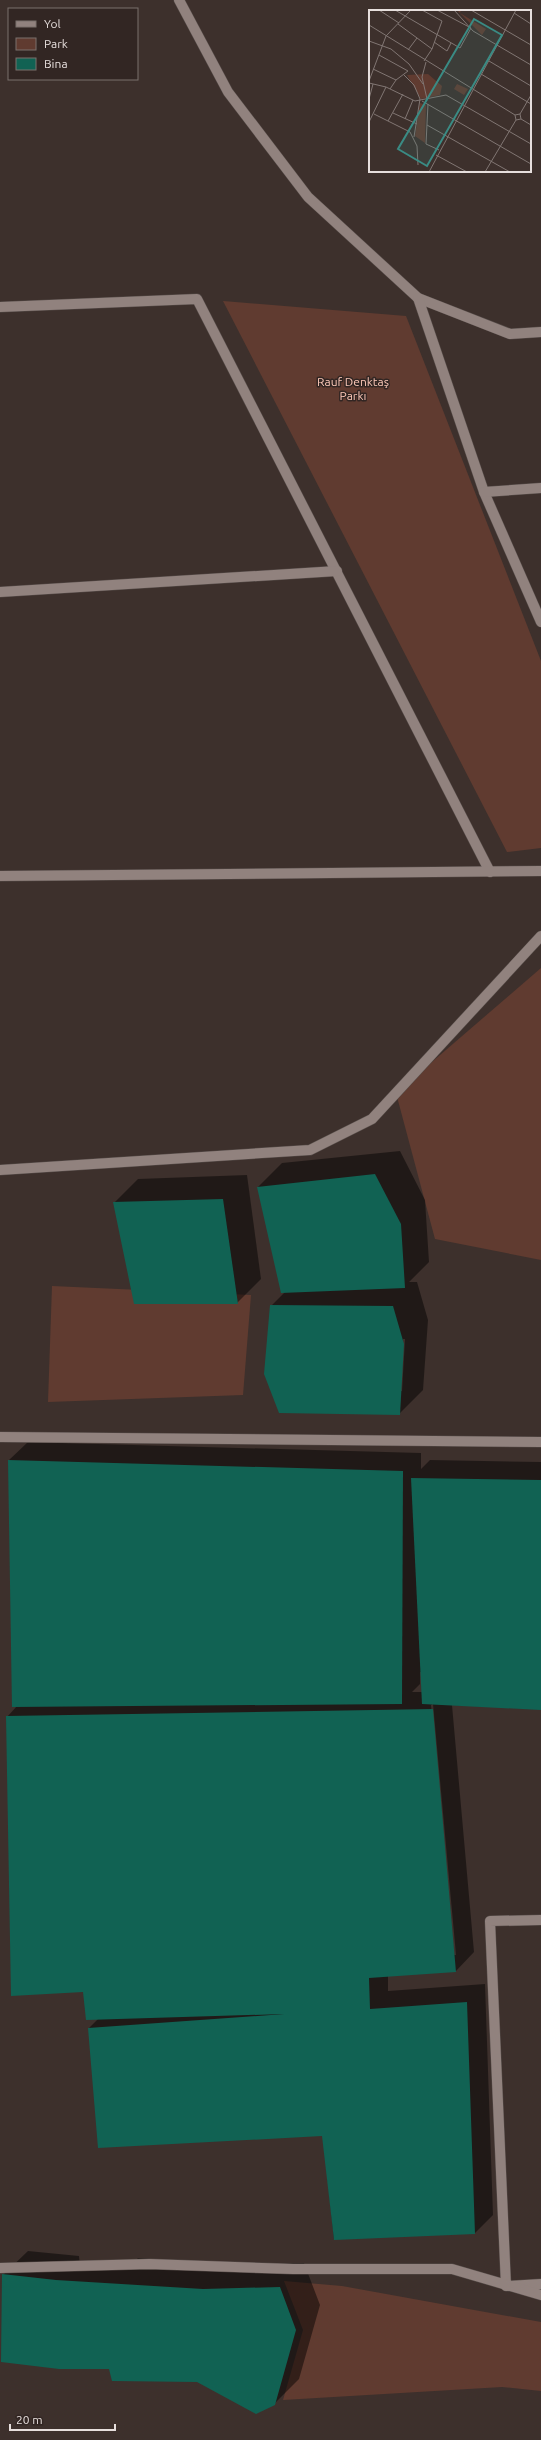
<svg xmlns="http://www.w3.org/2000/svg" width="541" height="2440" font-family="Ubuntu,sans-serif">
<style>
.green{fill:#603b30}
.shadow{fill:#0007;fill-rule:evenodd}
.building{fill:#116253}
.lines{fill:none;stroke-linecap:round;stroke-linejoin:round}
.minor-casing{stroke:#564c49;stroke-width:11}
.minor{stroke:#91827e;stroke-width:10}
.labels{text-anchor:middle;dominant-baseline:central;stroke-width:3;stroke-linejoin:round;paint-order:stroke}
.park-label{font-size:12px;fill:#fdc8b8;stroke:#322623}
.inset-road{fill:none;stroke:#817673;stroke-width:1}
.view{fill:#3a8b84;fill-opacity:0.15;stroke:#3a8b84;stroke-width:2}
.inset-edge{fill:none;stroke:#e7dfdd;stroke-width:2}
</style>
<rect width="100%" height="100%" fill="#3d302c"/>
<g class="green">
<polygon points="223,301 406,316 541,661 541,848 507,852"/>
<polygon points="541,968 541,1260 435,1239 396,1093"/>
<polygon points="52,1286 251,1295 243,1395 48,1402"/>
<polygon points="284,2281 342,2286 541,2322 541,2391 502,2387 283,2400 303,2330"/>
</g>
<g class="shadow">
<path d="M400,1151L425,1200L429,1262L409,1282H417L428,1320L423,1390L399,1414L271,1306L285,1292L258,1187L282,1163ZM403,1339H405L402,1391H400Z"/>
<polygon points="247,1175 261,1279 237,1303 114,1203 138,1179"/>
<path d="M28,1442L421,1453V1469L430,1460L541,1462V1709L452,1705L474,1952L456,1971L388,1976V1991L485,1984L493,2215L475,2233L334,2239L323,2135L89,2028L98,2019L84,1991L7,1717L17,1706L9,1460ZM420,1672H422L423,1692H412L420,1684ZM433,1704L456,1955H454L431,1705Z"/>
<polygon points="28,2251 79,2256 80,2267 127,2268 138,2258 228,2265 304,2263 320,2305 299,2379 274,2404 198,2381 109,2368 3,2275"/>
</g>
<g class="building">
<polygon points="375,1174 401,1224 405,1288 281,1293 257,1187"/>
<polygon points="223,1199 238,1304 134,1304 113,1202"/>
<polygon points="270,1305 393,1306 404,1344 400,1415 279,1413 264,1374"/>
<polygon points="8,1460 403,1471 402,1704 12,1707"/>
<polygon points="411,1478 541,1480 541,1710 422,1704"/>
<polygon points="433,1709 456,1972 369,1978 370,2009 467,2002 475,2234 334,2240 322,2136 98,2148 88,2028 284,2014 86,2020 83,1992 11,1996 6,1716"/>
<polygon points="2,2274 56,2280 203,2289 280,2287 296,2330 275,2405 256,2414 197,2382 112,2381 109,2369 59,2369 1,2362"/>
</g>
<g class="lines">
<g class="minor-casing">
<g id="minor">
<polyline points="179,0 228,92 308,197 418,298 510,334 541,332"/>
<polyline points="418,298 484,492 541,622"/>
<polyline points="0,307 197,299 490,872"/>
<polyline points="484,492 541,488"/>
<polyline points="0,592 337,571"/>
<polyline points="0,876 541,871"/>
<polyline points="0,1170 310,1150 372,1119 541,936"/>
<polyline points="0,1437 541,1442"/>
<polyline points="541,1920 490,1921 506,2286 541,2284"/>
<polyline points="0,2268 149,2264 293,2269 452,2269 541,2295"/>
</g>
</g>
<use href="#minor" class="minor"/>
</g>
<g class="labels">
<g class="park-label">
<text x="353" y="381">Rauf Denktaş<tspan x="353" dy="14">Parkı</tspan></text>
</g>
</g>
<g transform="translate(369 10)">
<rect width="162" height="162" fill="#3d302c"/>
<path d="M88,0H92L91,3L117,19L113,25ZM59,64L73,76L71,85L52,89L38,65ZM88,74L99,79L95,85L85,79ZM51,93L57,95L56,133L46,126Z" fill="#603b30"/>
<path class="inset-road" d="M10,0L30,13M26,0L91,38L102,18L68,0M53,0L73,11L63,39L55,51M85,0L104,21L162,55M102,0L162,35M145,3L162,14M29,14L63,39M0,15L146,105L151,104M0,31L22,39L40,54L54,74M65,32L78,41L82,33M39,40L48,28M10,45L39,61L27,70L21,79M120,51L162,76M57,52L53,67L58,89M4,59L27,70M112,64L162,94M35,65L45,75L51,89L45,127M0,71L17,26L42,0M0,73L17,77L46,91L77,85L162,134M0,89L4,74M53,91L162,154M59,94L57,134L70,140M24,103L48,114M5,104L41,122L48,136L49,155M36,109L44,90M152,109L151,104L162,85M147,110L152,109L162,115M19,111L34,84M0,112L17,77M58,115L141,162M67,145L98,162M60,162L147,0M116,162L147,110L146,105"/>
<path class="view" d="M105,9L133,25L58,156L29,139Z"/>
<rect width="162" height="162" class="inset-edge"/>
</g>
<rect x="8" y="8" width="130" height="72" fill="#322623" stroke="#7a706d"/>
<rect x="16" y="21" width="20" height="6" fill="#91827e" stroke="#7a706d"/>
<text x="44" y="28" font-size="12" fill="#e7dfdd">Yol</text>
<rect x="16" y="38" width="20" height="12" fill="#603b30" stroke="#7a706d"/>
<text x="44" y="48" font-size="12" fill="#e7dfdd">Park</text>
<rect x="16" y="58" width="20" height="12" fill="#116253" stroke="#7a706d"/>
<text x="44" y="68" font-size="12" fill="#e7dfdd">Bina</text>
<path d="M10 2424v6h105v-6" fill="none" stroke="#e7dfdd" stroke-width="2"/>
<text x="16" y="2424" font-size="12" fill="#e7dfdd" stroke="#322623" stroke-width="3" paint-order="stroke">20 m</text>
</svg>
